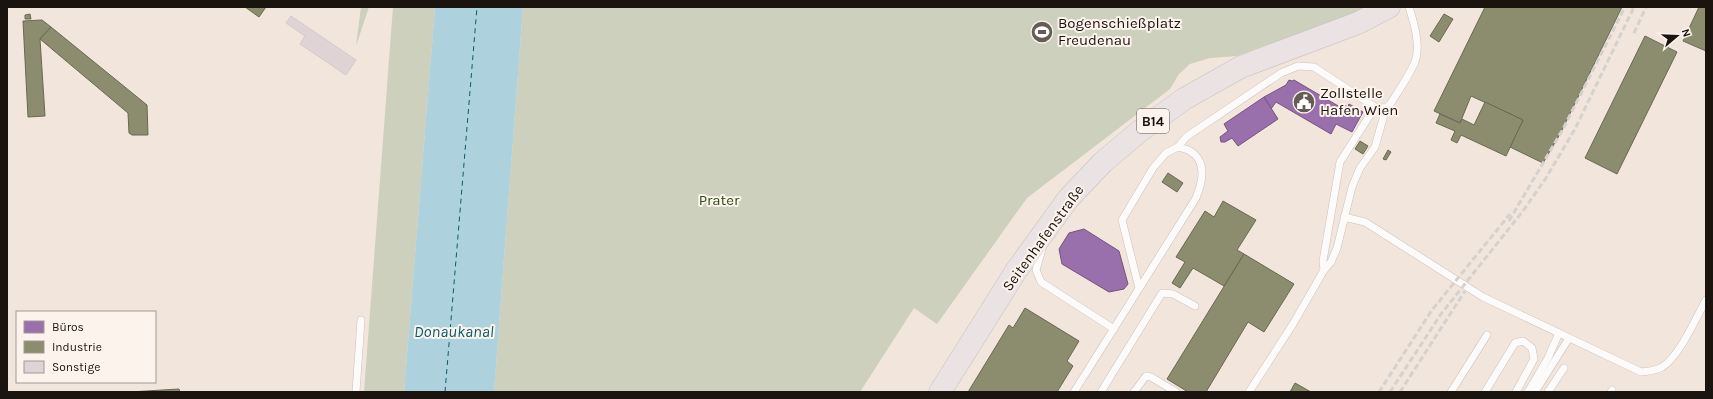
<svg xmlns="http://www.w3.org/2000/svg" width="1713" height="399" font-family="Karla,sans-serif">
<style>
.green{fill:#ccd0bd}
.water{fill:#aed2dd}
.offices{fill:#9970ab;stroke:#73547c}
.industry{fill:#8c8c6e;stroke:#6a6851}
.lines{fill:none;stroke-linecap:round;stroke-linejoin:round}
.ferry{stroke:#0a5b6d;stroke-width:1;stroke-dasharray:5 4;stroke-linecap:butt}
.building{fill:#e0d3d6;stroke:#d4cac9}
.lane-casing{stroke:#ccc2bb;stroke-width:8}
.primary-casing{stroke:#c8c2be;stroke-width:23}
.lane{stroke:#fdfbfa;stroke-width:7}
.primary{stroke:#ebe2e3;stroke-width:22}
.rail{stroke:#d4d1ce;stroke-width:3;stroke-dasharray:6 3;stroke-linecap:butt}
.labels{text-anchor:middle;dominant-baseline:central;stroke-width:4;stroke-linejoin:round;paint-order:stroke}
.shield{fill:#fdf3ed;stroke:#5f5651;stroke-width:1}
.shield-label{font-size:14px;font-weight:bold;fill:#1b130e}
.poi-label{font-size:15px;fill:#1b130e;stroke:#fdf3ed;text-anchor:start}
.park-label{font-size:15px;fill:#2a4f15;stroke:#fdf3ed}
.street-label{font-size:15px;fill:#1b130e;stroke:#fdf3ed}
.water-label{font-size:16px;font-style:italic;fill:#0a5b6d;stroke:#fdf3ed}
</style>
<rect width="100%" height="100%" fill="#f2e5dc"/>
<g class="green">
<polygon points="361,7 369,7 356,46"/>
<polygon points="393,7 435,7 404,392 364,392"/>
<polygon points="523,7 1363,7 1356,13 1237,56 1210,58 1190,64 1179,74 1170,89 1027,198 937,324 914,308 860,392 494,392"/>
</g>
<polygon class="water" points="435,7 523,7 494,392 404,392"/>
<g class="offices">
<polygon points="1289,80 1292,81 1294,80 1340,107 1342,104 1348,107 1349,104 1363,112 1352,132 1336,124 1331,134 1276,102 1271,109 1264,97 1286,85"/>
<polygon points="1264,97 1278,119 1238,146 1232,138 1225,142 1221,142 1220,137 1228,131 1224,124"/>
<polygon points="1084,229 1119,251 1128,284 1124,289 1109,292 1062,264 1059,249 1069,233"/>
</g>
<g class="industry">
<polygon points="245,7 266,7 259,17"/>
<polygon points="1485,7 1622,7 1560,134 1543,163 1510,147 1523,120 1471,96 1460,123 1434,111"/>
<polygon points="1699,7 1706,7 1706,51 1683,41"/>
<polygon points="30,14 31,19 25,19 25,15"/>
<polygon points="1444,14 1453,19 1439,42 1430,36"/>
<polygon points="42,20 51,27 40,39 45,116 28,117 23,21"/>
<polygon points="51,27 147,105 148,135 132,135 129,133 128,113 40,39"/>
<polygon points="1645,36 1677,52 1617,174 1585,158"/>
<polygon points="1485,102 1523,120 1506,156 1461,135 1457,143 1451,140 1455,131 1436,123 1440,114 1460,123 1462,119 1474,125"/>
<polygon points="1360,141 1368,146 1363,154 1355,149"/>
<polygon points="1388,150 1391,152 1386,160 1383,159"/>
<polygon points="1168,173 1183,183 1177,192 1162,182"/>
<polygon points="1223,201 1256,220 1237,250 1244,254 1224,286 1193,268 1180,288 1172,283 1185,262 1176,257 1205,211 1214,217"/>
<polygon points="1244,254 1294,284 1264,332 1248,322 1206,392 1188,392 1167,379"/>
<polygon points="1025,308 1079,341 1067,361 1073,366 1057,392 968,392 1009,325 1013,328"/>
<polygon points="1295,383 1311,392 1290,392"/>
<polygon points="179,389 180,392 130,392"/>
</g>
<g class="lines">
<polyline class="ferry" points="445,392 477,7"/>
</g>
<polygon class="building" points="291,16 356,60 346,75 300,44 305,36 286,23"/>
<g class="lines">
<g class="lane-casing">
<g id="lane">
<path d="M1344,217L1365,222L1483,297L1641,372C1648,371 1656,371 1662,367C1679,357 1696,318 1706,300"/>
<polyline points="1042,249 1036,270 1041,282 1114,329"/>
<polyline points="1324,270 1323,261 1340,162 1375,107"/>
<polyline points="1139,288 1122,220 1153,168 1166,153 1178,147"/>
<polyline points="356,392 361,320"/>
<path d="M1074,392L1196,198C1202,183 1208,162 1190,151C1187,149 1181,148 1178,147L1186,137L1281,73L1298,66L1314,67L1375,107L1386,108"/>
<polyline points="1101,392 1162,293 1173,294 1195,306"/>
<polyline points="1134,392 1146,376 1151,377 1176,392"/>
<path d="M1249,392L1293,324L1324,270L1331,262L1337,248L1352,187L1360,168L1375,147L1386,108L1391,103C1399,90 1409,76 1415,62C1421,46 1414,23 1409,7"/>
<polyline points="1451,392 1487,335"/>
<polyline points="1485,392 1515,343 1523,341 1532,348 1534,359 1516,392"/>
<polyline points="1528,392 1548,358 1559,333"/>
<polyline points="1535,392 1569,338"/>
<polyline points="1548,392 1564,368"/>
<polyline points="1611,392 1612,390"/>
</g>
</g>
<g class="primary-casing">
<polyline id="primary" points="940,392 1016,271 1068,199 1103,162 1140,131 1184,99 1241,67 1358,23 1389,7"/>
</g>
<use href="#lane" class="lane"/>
<use href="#primary" class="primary"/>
<g class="rail">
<polyline points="1634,33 1646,7"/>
<polyline points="1509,221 1563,129 1625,7"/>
<polyline points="1379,392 1432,310 1510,214"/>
<polyline points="1390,392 1441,314 1523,211 1546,178 1575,129 1634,7"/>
<polyline points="1400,392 1465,291"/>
</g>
</g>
<defs>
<g id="stadium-disc" transform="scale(1.15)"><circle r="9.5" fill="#665c56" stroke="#fdf3ed"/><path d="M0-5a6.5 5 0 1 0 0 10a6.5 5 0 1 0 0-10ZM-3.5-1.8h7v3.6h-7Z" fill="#fff"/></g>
<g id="civic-disc" transform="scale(1.15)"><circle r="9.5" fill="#665c56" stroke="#fdf3ed"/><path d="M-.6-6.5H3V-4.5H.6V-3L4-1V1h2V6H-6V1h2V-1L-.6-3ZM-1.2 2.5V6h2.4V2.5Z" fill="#fff"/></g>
</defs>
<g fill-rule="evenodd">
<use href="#stadium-disc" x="1042" y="32"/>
<use href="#civic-disc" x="1304" y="102"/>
</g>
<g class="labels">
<rect class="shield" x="1137" y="109" width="32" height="24" rx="3"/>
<g class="shield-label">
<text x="1153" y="121">B14</text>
</g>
<g class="poi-label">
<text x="1058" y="23">Bogenschießplatz<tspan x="1058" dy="17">Freudenau</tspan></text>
<text x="1320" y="93">Zollstelle<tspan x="1320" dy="17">Hafen Wien</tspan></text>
</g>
<g class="park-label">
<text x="719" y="200">Prater</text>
</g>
<g class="street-label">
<text transform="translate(1043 238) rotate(-54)">Seitenhafenstraße</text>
</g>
<g class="water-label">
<text x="454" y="331">Donaukanal</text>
</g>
</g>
<rect width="1713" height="399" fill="none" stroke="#1b130e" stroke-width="16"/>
<rect x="16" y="311" width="140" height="72" fill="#fdf3ed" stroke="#a39994"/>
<rect x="24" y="321" width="20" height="12" fill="#9970ab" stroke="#a39994"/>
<text x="52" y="331" font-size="12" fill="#1b130e">Büros</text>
<rect x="24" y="341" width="20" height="12" fill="#8c8c6e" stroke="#a39994"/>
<text x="52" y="351" font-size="12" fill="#1b130e">Industrie</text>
<rect x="24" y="361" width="20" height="12" fill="#e0d3d6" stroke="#a39994"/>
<text x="52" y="371" font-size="12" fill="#1b130e">Sonstige</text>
<g transform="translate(1677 36) rotate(71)" stroke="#fdf3ed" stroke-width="3" paint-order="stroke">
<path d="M0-3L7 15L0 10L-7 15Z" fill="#1b130e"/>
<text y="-6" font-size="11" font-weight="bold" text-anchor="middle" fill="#1b130e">N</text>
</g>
</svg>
